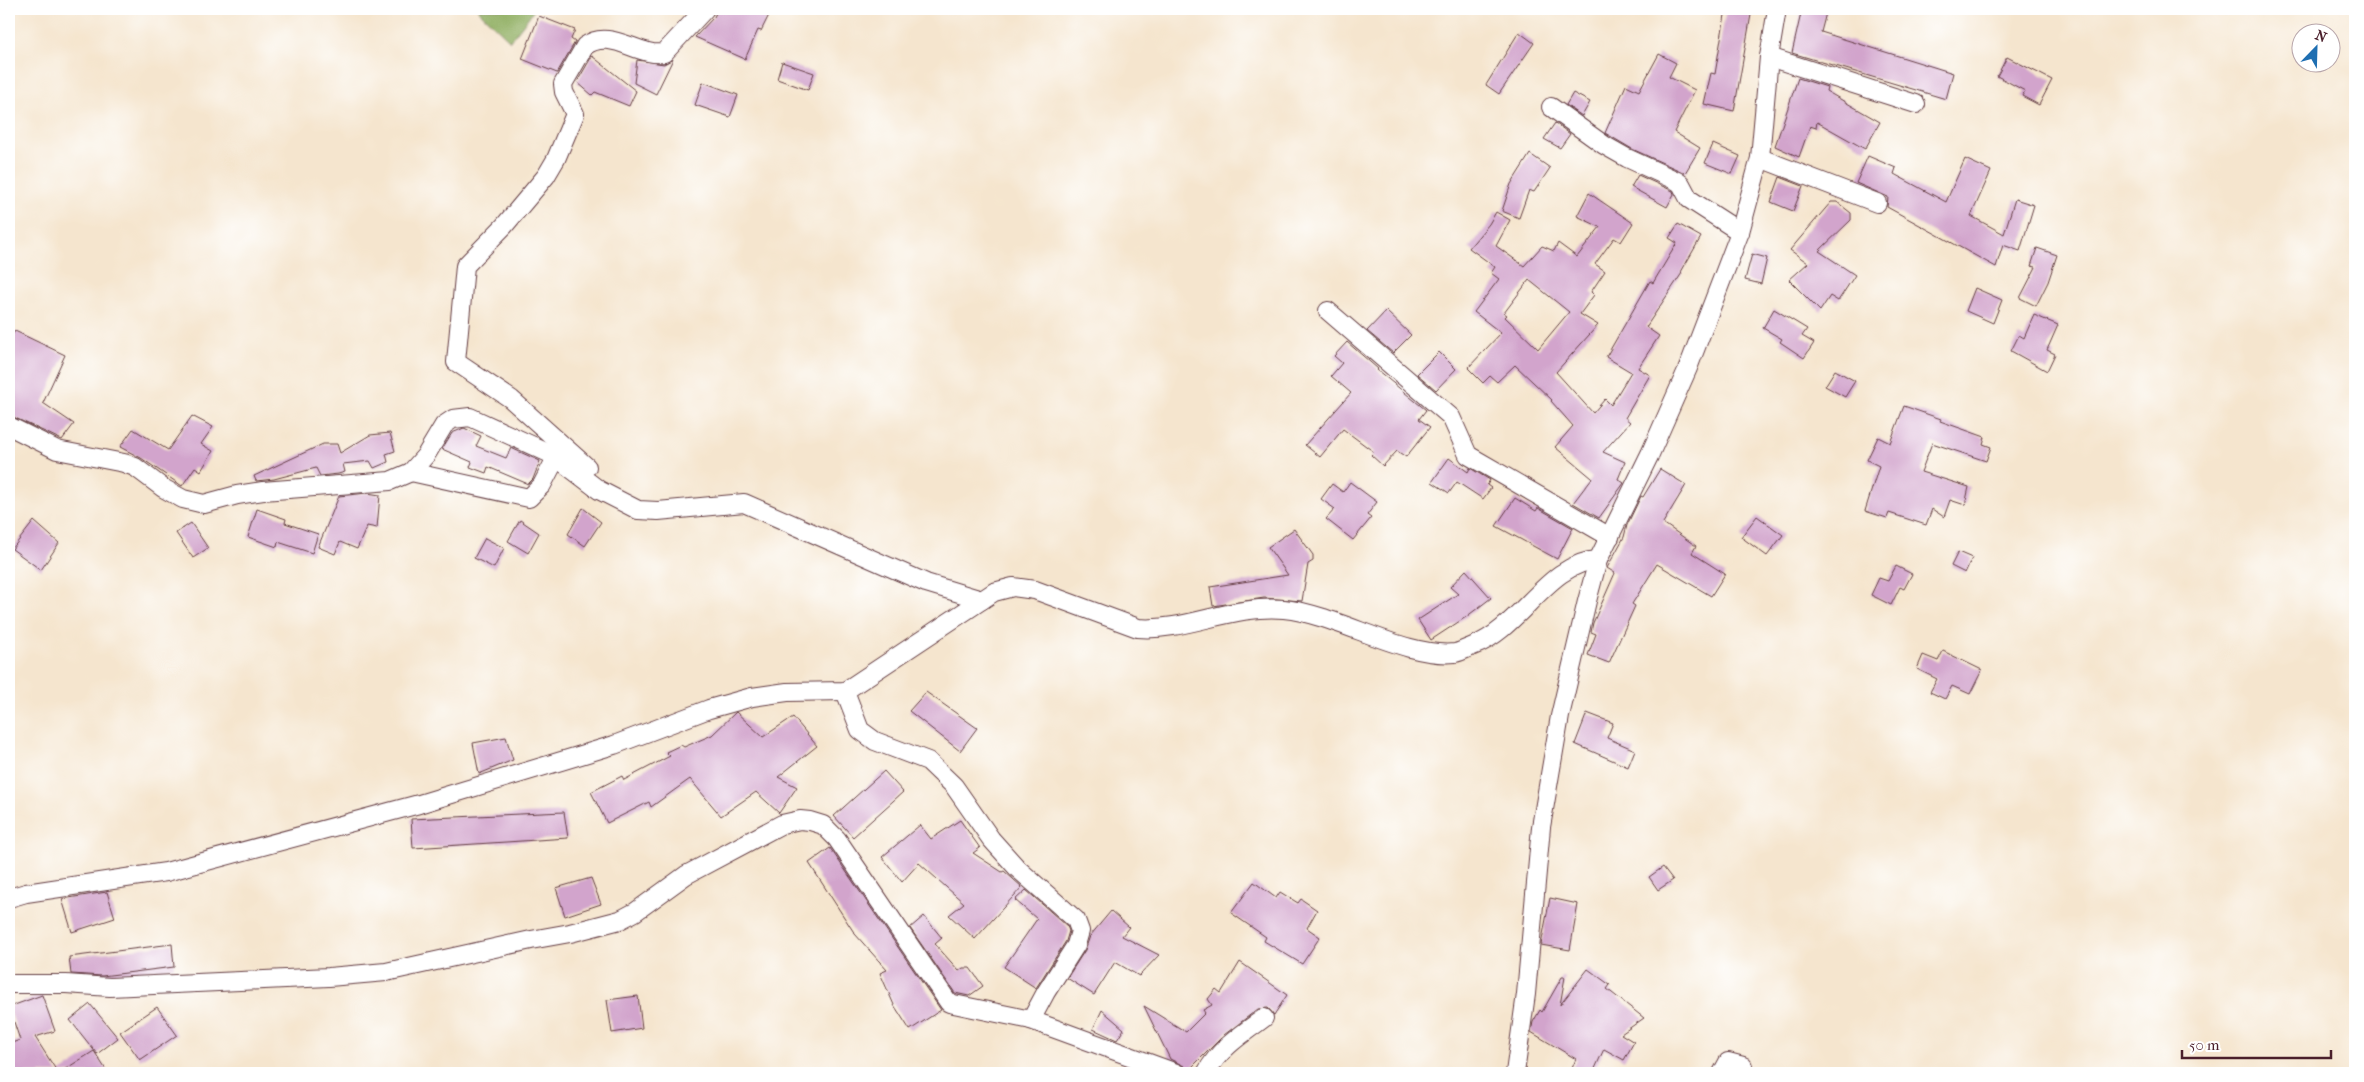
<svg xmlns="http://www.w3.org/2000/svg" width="2364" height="1082" font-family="'IM FELL French Canon',serif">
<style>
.forest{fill:#8fae61;stroke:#6c6646}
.building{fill:#d2a4cc;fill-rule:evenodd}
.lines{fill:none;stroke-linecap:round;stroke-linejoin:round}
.minor-casing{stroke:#643d43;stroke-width:20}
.minor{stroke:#fff;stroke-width:18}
</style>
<rect width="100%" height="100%" fill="#fff"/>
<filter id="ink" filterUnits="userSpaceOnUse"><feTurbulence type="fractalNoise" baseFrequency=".02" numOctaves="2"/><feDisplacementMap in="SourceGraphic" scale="10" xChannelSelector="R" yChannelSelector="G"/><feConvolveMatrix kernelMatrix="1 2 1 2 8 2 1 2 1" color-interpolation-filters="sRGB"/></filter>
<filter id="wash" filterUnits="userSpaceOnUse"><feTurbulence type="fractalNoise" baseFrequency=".0096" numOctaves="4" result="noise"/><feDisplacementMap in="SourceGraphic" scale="20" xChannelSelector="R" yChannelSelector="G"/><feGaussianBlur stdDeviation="1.12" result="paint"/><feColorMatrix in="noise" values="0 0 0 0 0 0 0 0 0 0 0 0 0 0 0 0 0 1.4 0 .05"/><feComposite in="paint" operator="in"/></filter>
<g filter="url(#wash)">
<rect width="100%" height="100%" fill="#f5e5ce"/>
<polygon class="forest" points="477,9 535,9 510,41"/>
<g id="blocks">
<g class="building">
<polygon points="718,9 772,9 761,31 758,30 745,59 695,37 714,17"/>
<polygon points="1726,9 1752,9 1734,111 1704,104 1711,73 1715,74"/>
<polygon points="1802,9 1827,9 1821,32 1953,73 1946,99 1792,53"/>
<polygon points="539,16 575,30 571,39 575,42 557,73 522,59"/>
<polygon points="1519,32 1534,43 1499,94 1486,85"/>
<polygon points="1659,54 1676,63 1669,77 1695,90 1674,132 1700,148 1685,173 1632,149 1605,133 1626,85 1639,91"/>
<polygon points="592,56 636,91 629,106 595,92 592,95 577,82"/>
<polygon points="2007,57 2052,80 2039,105 2022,96 2025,91 1997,76"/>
<polygon points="673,59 656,94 634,83 637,60 664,64"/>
<polygon points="782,62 814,73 808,90 777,79"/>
<polygon points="1798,78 1827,87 1826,91 1880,122 1865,149 1817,122 1816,128 1810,126 1799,157 1775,146"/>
<polygon points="703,82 738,95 730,117 695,105"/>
<polygon points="1573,93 1590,102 1582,116 1566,105"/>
<polygon points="1555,123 1570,134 1560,148 1544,139"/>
<polygon points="1713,144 1740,156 1732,174 1705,163"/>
<polygon points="1530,154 1550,168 1534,192 1529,190 1519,218 1502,211 1511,184"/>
<polygon points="1868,156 1896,168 1894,174 1946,202 1965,159 1991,171 1971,216 2004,234 2015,199 2034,205 2020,251 2003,245 1996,267 1887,207 1888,197 1856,183"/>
<polygon points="1638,175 1673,191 1674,194 1667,207 1631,187"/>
<polygon points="1780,177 1803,186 1793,211 1771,202"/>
<path d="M1589,193L1633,223L1621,242L1614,238L1595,264L1605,271L1591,292L1594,295L1580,314L1598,325L1556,372L1593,413L1605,399L1611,405L1631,372L1606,357L1650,281L1653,283L1677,243L1669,238L1678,224L1701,237L1681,272L1682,273L1646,327L1659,336L1638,368L1650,375L1625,418L1630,422L1603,452L1625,462L1618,479L1624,483L1599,518L1573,503L1592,478L1555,447L1573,426L1551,401L1552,400L1515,365L1497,382L1490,376L1483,383L1468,368L1501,333L1474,312L1499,279L1491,273L1495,267L1469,248L1489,224L1496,212L1510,220L1496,246L1524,266L1542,246L1554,251L1558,243L1577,257L1600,227L1577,216ZM1529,280L1569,312L1538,349L1505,317L1507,315L1504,313Z"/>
<polygon points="1831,202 1837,202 1851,213 1851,220 1819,251 1855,275 1838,301 1830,296 1820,311 1789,280 1808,263 1790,250"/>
<polygon points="2037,248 2057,255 2048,282 2036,306 2020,298 2036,267 2031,266"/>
<polygon points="1752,254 1767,258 1761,284 1745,280"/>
<polygon points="1975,288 2002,300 1993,323 1966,311"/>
<polygon points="1774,309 1807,329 1802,336 1814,343 1804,358 1780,342 1782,339 1763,328"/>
<polygon points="1386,311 1411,335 1393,353 1367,331"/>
<polygon points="2034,315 2058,325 2047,350 2055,354 2047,371 2011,351 2019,335 2024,338"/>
<polygon points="15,331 65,355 43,403 74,424 62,440 9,415 9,339"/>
<polygon points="1347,342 1378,369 1377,370 1426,410 1419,419 1430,427 1406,457 1397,451 1383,466 1371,455 1374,452 1343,429 1320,457 1305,445 1351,393 1331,376 1342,363 1334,356"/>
<polygon points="1439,352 1456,369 1436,390 1417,374"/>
<polygon points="1835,370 1855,381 1845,397 1825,386"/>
<polygon points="1904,406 1941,419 1940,421 1985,437 1983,444 1991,447 1986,461 1932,443 1921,472 1969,487 1965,505 1950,500 1944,517 1932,509 1926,525 1889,513 1887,518 1865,511 1879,466 1867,460 1878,437 1890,443"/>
<polygon points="192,416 213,427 201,444 213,451 201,471 195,467 182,486 141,458 120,447 133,429 168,450"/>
<polygon points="464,428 481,436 476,446 506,458 511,448 540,461 533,479 528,484 488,467 486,473 470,467 472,462 442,449 452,433"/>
<polygon points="390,433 395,451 386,454 388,462 374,468 370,461 343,464 345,472 338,474 320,476 316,468 274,479 256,481 254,476 323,444 337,444 340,453 370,435"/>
<polygon points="1449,458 1468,472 1470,468 1490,480 1487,485 1491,488 1483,499 1457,482 1449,493 1432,482"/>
<polygon points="1660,469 1686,485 1663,523 1696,546 1692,553 1725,574 1711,596 1657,564 1632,604 1635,606 1609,663 1588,655 1596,634 1591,632 1593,623 1615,573 1607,568 1624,537 1627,525 1641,496 1643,497"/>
<polygon points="1350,482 1377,502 1367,515 1371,518 1353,540 1326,519 1335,509 1321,499 1332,484 1343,492"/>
<polygon points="367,493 380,495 377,528 367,526 357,549 340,542 335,554 318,547 339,496"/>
<polygon points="1515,498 1536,511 1538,508 1573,528 1557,559 1496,526"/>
<polygon points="583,508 601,522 585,546 568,534"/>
<polygon points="257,509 286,519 285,523 318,534 312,553 278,542 277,547 248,537"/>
<polygon points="1757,516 1783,535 1767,556 1741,537"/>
<polygon points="520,520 539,533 528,553 508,541"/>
<polygon points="34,521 59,543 41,570 12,549"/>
<polygon points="191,523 208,548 193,558 176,533"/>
<polygon points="1294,529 1313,555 1313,561 1308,564 1302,601 1264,598 1213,606 1210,587 1288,575 1268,547"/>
<polygon points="485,538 504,548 494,568 474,558"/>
<polygon points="1958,552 1972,558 1965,573 1951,566"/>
<polygon points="1896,566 1912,574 1904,589 1900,587 1891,605 1871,595 1879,578 1888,581"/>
<polygon points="1466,570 1491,598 1466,617 1431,640 1418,620 1458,594 1450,587"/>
<polygon points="1943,651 1982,670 1970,694 1952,686 1945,699 1930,692 1937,679 1917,669 1923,655 1938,661"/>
<polygon points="926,692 977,728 960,751 909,711"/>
<polygon points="736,712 763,737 793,717 817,746 778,777 797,787 779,813 756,792 721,816 690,779 651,807 649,802 607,823 591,792 622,776 624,780 670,756 666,752 681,745 684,747 712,735"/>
<polygon points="1587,713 1613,723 1607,738 1635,750 1628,767 1575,744"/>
<polygon points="506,737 513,760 479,774 473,743"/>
<polygon points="884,771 903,792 853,837 834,816"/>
<polygon points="564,812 568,838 413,848 411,819"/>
<polygon points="960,820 980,848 973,853 1002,872 1004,871 1022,887 975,939 949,915 964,903 919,863 902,882 882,857 920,825 931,839"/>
<polygon points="830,848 941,1010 910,1030 894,1005 880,973 887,970 855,934 809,863"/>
<polygon points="1663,867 1673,880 1658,890 1649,877"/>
<polygon points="591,878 601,904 565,916 556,888"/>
<polygon points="1254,882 1276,898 1280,892 1298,903 1301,899 1317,910 1307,928 1320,937 1302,964 1264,941 1266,937 1231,913"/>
<polygon points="1026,890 1067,926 1069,931 1066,941 1036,988 1004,967 1037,919 1015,900"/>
<polygon points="107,892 115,918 72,932 62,899"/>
<polygon points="1550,898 1578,904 1570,950 1541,945"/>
<polygon points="1111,911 1129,927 1122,936 1159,955 1139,976 1115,962 1094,995 1067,978 1085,950 1090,936"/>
<polygon points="924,916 942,938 935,944 959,971 963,968 970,968 983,986 969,996 955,993 910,928"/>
<polygon points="172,944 174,967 102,976 71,974 69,957"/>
<polygon points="1240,962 1287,995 1274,1015 1268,1008 1258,1009 1224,1035 1186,1073 1184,1066 1170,1059 1144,1006 1186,1032 1205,1013 1203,1010 1212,1005 1208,999 1216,989 1221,993"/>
<polygon points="1588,969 1610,985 1607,989 1644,1018 1621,1034 1634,1042 1624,1060 1604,1049 1593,1073 1570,1073 1576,1059 1531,1032 1533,1022 1540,1010 1542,1012 1562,977 1565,977 1560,1005"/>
<polygon points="42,995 55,1031 35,1037 58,1073 9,1073 9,1044 20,1040 9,1007"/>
<polygon points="638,996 642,1028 612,1033 607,1000"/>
<polygon points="90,1004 118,1038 97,1054 70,1020"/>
<polygon points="157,1007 177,1035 140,1060 120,1032"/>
<polygon points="1102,1010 1124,1029 1117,1040 1093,1029"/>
<polygon points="94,1051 108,1073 59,1073"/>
</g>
</g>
</g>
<g filter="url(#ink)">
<use href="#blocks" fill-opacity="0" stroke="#643d43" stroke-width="1"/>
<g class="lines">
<g class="minor-casing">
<g id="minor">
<polyline points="1769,57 1916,104"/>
<polyline points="1551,107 1604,145 1627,158 1677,181 1681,184 1689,199 1740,232"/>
<polyline points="1760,158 1877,203"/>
<polyline points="1328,311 1451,417 1468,455 1610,537"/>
<polyline points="9,426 57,450 124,463 135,467 163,488 183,499 204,504 237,495 263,491 390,481 411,472 426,455 444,425 453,419 470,417 553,455 599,490 638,510 658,511 744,503 926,583 982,600"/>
<path d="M587,467L511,399L456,362L465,266L504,226L546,176L556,159L575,114L564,92L563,84L585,46C610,27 638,57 664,53L705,9"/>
<polyline points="411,472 529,498 542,485 556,458"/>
<polyline points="845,691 860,730 875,741 928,761 954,786 991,839 1018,869 1076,920 1080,931 1076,945 1046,992 1031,1020"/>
<path d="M9,898L26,893L166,872L419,804L614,745L709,709L752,697L787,692L845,691L982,600L994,592L1013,587L1035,590L1138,628C1185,632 1233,604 1284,609C1339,615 1404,658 1455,653C1461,652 1468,648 1473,646C1521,628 1548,562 1598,560"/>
<polyline points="9,984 66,984 110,987 329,977 386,972 531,940 570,933 620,920 635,912 686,875 782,824 800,820 810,821 823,825 837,839 949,1003 1031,1020 1176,1073"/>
<path d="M1206,1073C1219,1049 1242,1034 1264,1018"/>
<polyline points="1515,1073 1526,994 1541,827 1560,716 1587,601 1598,560 1650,454 1688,368 1740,232 1760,158 1769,57 1777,9"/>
<polyline points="1722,1073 1728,1062 1743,1066"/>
</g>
</g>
<use href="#minor" class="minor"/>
</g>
</g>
<rect width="2364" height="1082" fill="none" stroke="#fff" stroke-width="30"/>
<g transform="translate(2316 48) rotate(23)"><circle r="24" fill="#ffffff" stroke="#b7a5aa"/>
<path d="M0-4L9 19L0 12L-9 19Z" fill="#1f6fb2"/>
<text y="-8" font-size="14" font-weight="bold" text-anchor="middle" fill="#4a1f2b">N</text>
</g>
<path d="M2182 1050v8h149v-8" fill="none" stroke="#4a1f2b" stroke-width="2.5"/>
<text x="2189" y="1050" font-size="15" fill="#4a1f2b" stroke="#ffffff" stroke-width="4" paint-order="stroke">50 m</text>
</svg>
